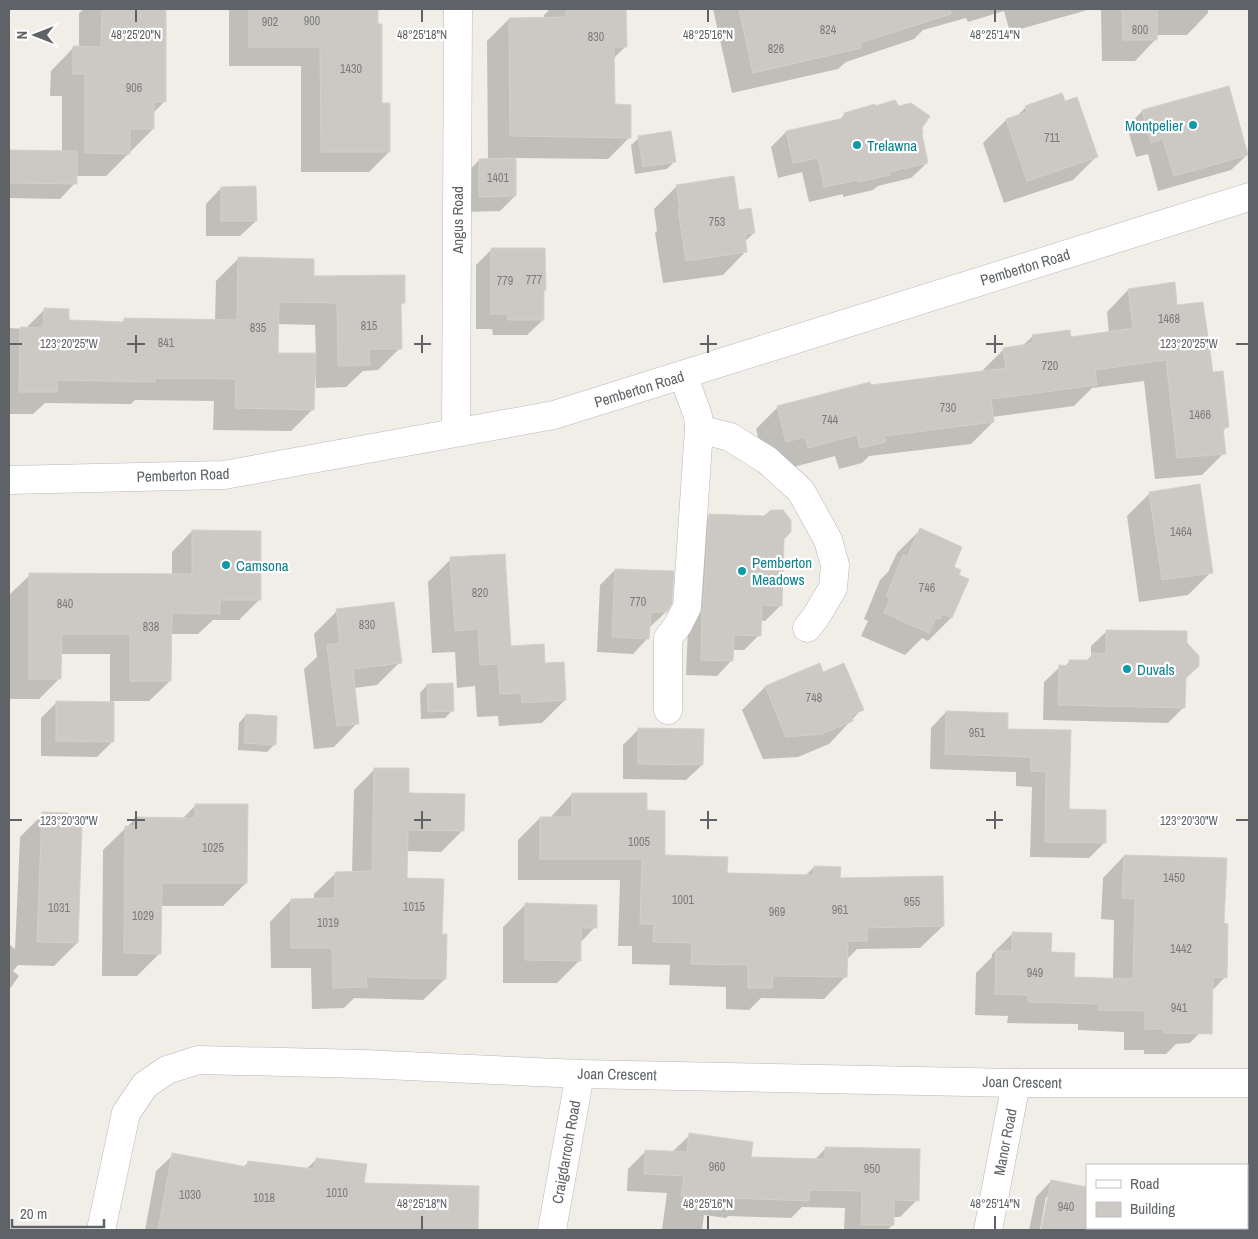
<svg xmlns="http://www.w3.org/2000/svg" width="1258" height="1239" font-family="'Archivo Narrow',sans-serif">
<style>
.shadow{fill:#0003;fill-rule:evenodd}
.building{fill:#ccc9c4;stroke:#d5d0c6}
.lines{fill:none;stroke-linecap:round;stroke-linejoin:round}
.minor-casing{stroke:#b5b8bc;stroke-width:29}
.minor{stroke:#fff;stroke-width:28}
.ticks{fill:none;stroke:#5f6367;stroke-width:2}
.culture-dot{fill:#0f9aa8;stroke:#fff;stroke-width:2}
.labels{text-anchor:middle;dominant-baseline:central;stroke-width:4.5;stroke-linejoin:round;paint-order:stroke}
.number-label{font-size:12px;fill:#7a7c7e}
.culture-label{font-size:15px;fill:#0d838f;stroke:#fff;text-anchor:start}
.street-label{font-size:15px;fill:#5f6367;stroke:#fff}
.ticks-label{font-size:12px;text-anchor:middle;fill:#5f6367;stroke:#fff;stroke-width:4.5;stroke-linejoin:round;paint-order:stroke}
</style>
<rect width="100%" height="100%" fill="#f1eee8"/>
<g class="shadow">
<polygon points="84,9 165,9 164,102 153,113 153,129 106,176 75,176 75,183 60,199 9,198 9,151 62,152 62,96 50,96 51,71 74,47 79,48 79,13"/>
<polygon points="229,9 377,9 381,104 389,152 369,172 301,172 301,66 229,66"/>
<polygon points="550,9 625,9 625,47 613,59 613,106 630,137 608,159 515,158 515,196 500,211 464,212 464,176 479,160 488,160 487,41 509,19 544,18 544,15"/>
<polygon points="713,9 1091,9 1010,32 1004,11 968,22 966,18 923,30 914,39 846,62 838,69 732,93"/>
<polygon points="1101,9 1208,9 1208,13 1187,35 1156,35 1156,39 1135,61 1102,61"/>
<polygon points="1228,88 1247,155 1231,170 1158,191 1148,154 1136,157 1127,127 1142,111"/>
<polygon points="1064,102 1096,157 1073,180 1004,203 983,143 1006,120 1016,117 1026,107"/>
<polygon points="875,107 921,135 927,163 911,178 878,186 873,190 843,197 843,194 809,202 802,172 778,178 771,147 786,132 839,120 845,114"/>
<polygon points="639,138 675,161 667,169 635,174 631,145"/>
<polygon points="677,186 738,212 754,233 744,242 746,251 723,275 663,283 655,233 657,231 654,209"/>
<polygon points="221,188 256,221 240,236 206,236 206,204"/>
<polygon points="491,250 544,290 543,291 543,320 527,335 493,335 492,329 476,329 476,265"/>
<path d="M238,259L313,277L404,302L400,307V348L378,370L363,371L346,387L316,388V377H314L313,409L291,431L213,430L214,401L135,400L131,404L45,403L33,414H9V328L25,329L44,310L68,322L121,323L124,320L215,321L216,281ZM277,324L315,325L316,355L277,354Z"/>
<polygon points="1128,290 1176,306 1212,373 1227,427 1222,432 1224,453 1202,475 1155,479 1144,381 1092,388 1074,406 992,417 993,422 971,444 869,456 862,463 839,469 835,456 786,469 765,463 756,429 778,407 870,386 982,372 982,371 1004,349 1022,346 1033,336 1070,338 1109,333 1107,312"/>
<polygon points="1150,493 1211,572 1188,595 1139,602 1127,516"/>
<polygon points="709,516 783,539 781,605 765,621 760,620 759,635 744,650 732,650 732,660 717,676 686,675 688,628 694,531"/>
<polygon points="920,530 952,567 958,576 967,580 951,618 928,641 922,638 905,655 861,636 868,621 864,619 880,580 888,572 897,553"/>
<polygon points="192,531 260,599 239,620 213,620 198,634 170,634 170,681 149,701 113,701 112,742 97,757 41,756 41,718 57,702 110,703 110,654 60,654 60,678 39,699 9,699 9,595 30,575 172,575 172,552"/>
<polygon points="451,559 510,647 544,664 565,700 542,723 499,726 498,716 477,717 475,686 457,688 455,652 432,653 428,582"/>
<polygon points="615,570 666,612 650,627 649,627 648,638 633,654 597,652 600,585"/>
<polygon points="337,611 400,662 377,685 354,688 357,723 334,747 314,749 304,669 317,657 314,634"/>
<polygon points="1107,631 1185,679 1184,707 1168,723 1043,720 1044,682 1060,667 1064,667 1070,661 1086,661 1091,656 1091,646"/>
<polygon points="819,665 823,674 862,709 829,744 798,757 763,759 742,710 765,687"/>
<polygon points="427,685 452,711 445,718 421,719 420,693"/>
<polygon points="946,712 1007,730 1069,732 1067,811 1104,843 1089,858 1030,857 1032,787 1016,786 1016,772 930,769 931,728"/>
<polygon points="246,715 275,744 267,752 238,750 239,723"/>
<polygon points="639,729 702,765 686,780 623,779 623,745"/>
<polygon points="375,769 407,794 463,830 441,852 406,851 406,879 441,935 445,979 423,1000 354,998 344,1008 312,1009 311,968 271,968 270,922 291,900 314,900 314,894 336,873 352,873 354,790"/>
<polygon points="572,794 645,812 663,856 726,874 805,876 814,867 943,926 920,948 857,949 846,960 846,976 824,999 761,998 749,1010 726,1009 726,987 669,985 670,965 632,964 632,946 618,946 620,880 518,880 518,840 540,818 550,818"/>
<polygon points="196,805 246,883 223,906 160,906 160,953 137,976 102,976 103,850 136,818 182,819"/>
<polygon points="43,814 66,826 77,943 54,966 18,965 13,971 19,976 9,990 9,944 15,949 20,837"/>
<polygon points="1124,856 1223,925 1225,977 1212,991 1211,1021 1190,1043 1176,1044 1166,1054 1144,1054 1144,1050 1124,1050 1124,1032 1078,1030 1078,1024 1007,1023 1008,1016 975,1015 976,973 992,957 992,954 1013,933 1050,953 1073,979 1113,980 1114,920 1101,919 1103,878"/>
<polygon points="526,904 595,927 580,943 580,960 557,983 503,983 503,927"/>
<polygon points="690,1135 749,1158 814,1160 826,1148 917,1200 900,1217 893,1217 893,1225 887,1230 844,1230 845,1208 802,1207 791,1218 728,1216 726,1218 704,1215 702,1230 662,1230 667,1193 627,1191 628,1169 646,1151 672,1152"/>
<polygon points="173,1155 243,1168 248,1162 306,1169 316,1160 363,1184 478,1187 477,1230 145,1230 156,1171"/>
<polygon points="1249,1176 1249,1227 1247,1227 1247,1177"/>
<polygon points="1051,1181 1087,1228 1097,1228 1096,1230 1043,1230 1049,1197 1046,1197 1040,1230 1029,1230 1036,1197"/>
<rect x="1124" y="1228" width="61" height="2"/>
<polygon points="1225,1228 1244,1228 1235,1230 1226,1230"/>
</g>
<g class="building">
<polygon points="102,9 166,9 166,102 154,102 154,129 130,129 130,154 85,153 85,74 73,74 73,46 101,47"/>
<polygon points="249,9 378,9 378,24 382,24 382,103 390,103 390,152 321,152 320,47 249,47"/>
<polygon points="566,9 626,9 627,47 614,47 615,104 631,105 631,138 510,136 509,18 566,17"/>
<polygon points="739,9 950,9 951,14 860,43 861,48 753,73"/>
<polygon points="1122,9 1157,9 1157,40 1123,40"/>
<polygon points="1229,86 1248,155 1174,176 1163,139 1151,143 1142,110"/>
<polygon points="1062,93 1065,101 1077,97 1098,157 1027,181 1006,119 1027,112 1025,106"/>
<polygon points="895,100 899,106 911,103 930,116 922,128 923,134 922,134 928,163 889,172 890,175 858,182 858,180 824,187 818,158 793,163 786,131 844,118 844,113 875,104 875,106"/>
<polygon points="671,131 676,162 643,167 638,136"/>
<polygon points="9,150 77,151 77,184 9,183"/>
<polygon points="516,158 516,196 479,197 479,159"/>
<polygon points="734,176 739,210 751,208 755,233 745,234 747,252 686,261 678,209 680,208 676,185"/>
<polygon points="256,186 257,221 221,221 221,187"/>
<polygon points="491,248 545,248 546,290 544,290 544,320 508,320 507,314 491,314"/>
<polygon points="238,257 314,259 314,276 405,275 405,303 401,303 402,349 369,349 370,365 338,366 337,303 279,302 278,353 316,353 314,410 235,408 236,379 155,378 155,382 57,380 57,392 19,392 20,327 43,328 44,308 69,309 69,320 124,322 124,318 237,320"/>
<polygon points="1175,282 1177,305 1203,302 1213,372 1223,371 1229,427 1223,428 1226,454 1177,458 1166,360 1095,370 1097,385 991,399 994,422 884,436 886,442 860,448 857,435 808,448 805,437 786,442 777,406 870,382 871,385 1006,368 1003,348 1034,343 1032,335 1070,330 1071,337 1133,328 1128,289"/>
<polygon points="1200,484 1213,573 1162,580 1149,492"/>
<polygon points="771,510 783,510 791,520 791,532 784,539 782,606 762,605 761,636 734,635 733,661 701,660 702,613 701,613 703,608 709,514 764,516"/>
<polygon points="920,528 962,547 954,567 961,570 959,575 969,579 952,618 942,614 940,619 936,618 929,633 884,613 890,597 886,596 903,555 907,557"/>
<polygon points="192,530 261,531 261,600 220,600 220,614 172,613 171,681 130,681 130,634 62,634 61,679 29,679 29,573 192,574"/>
<polygon points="505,554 511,646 544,644 545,663 564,662 566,700 522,703 521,693 500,694 498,664 480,665 478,629 455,631 450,557"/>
<polygon points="615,569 674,571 672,603 667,612 651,612 649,639 612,637"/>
<polygon points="394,602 402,663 353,669 359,724 337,726 327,645 340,643 336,609"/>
<polygon points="1106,630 1187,631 1187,643 1199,656 1199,666 1186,678 1185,708 1058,705 1059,665 1069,666 1069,660 1091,660 1092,653 1106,654"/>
<polygon points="820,663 823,672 844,663 864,710 851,715 853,721 822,734 786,737 765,686"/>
<polygon points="453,683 454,711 428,712 427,684"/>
<polygon points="56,701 114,702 114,742 56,741"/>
<polygon points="946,711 1008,713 1008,729 1071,730 1069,809 1106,810 1106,843 1045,842 1046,772 1031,771 1031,757 945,754"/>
<polygon points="246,714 277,716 276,745 244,743"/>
<polygon points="638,728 704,729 703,765 638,764"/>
<polygon points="374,768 409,768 409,793 465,794 464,831 408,830 407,878 444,879 442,934 447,934 446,979 366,977 367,987 333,988 332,948 291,948 291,899 335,898 335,872 372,871"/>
<polygon points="572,793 647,793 647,810 665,811 665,855 728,857 727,873 813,875 814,866 841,867 840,878 943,876 944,926 867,928 867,941 848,941 847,977 773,976 772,988 748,988 748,965 691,964 692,943 653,942 654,924 640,924 642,859 540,859 540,817 572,817"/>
<polygon points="195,804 248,804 247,883 162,883 161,954 124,953 125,826 135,826 135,817 195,818"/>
<polygon points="42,812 68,813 67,824 82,825 78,943 37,942"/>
<polygon points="1124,855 1227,858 1224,923 1228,924 1227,978 1213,977 1212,1034 1164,1033 1164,1029 1145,1029 1145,1011 1099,1010 1099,1004 1028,1002 1028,995 995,994 996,951 1012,951 1012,932 1052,933 1051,952 1075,953 1074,977 1133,979 1135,899 1122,898"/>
<polygon points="525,903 597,905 597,928 581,928 581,961 525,960"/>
<polygon points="689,1133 753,1142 751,1157 825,1159 825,1147 920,1149 919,1201 894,1200 894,1225 861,1225 862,1191 810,1190 809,1201 681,1196 684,1176 644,1174 645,1150 687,1152"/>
<polygon points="172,1153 247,1167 248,1161 314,1169 316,1158 367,1164 364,1183 479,1186 478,1230 158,1230"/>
<polygon points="1051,1180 1087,1187 1087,1230 1041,1230"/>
</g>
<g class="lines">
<g class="minor-casing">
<g id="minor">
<polyline points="683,375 698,416 699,429 730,437 767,460 801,491 828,540 835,565 833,588 815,618 807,628"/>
<polyline points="456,432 458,9"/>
<polyline points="9,480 224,475 554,415 1249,197"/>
<polyline points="668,710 668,638 678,625 687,607 699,429"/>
<polyline points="101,1230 126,1113 145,1085 167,1070 198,1060 363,1064 580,1074 1016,1083 1249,1083"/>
<polyline points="552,1230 580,1074"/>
<polyline points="988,1230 1016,1083"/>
</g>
</g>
<use href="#minor" class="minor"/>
</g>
<path class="ticks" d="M136,10V22M422,10V22M708,10V22M995,10V22M136,335V353M422,335V353M708,335V353M995,335V353M10,344H22M127,344H145M414,344H431M700,344H717M986,344H1003M1236,344H1248M136,811V829M422,811V829M708,811V829M995,811V829M10,820H22M127,820H145M414,820H431M700,820H717M986,820H1003M1236,820H1248M422,1216V1229M708,1216V1229M995,1216V1229"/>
<g class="culture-dot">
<circle cx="1193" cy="125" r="5"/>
<circle cx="857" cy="145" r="5"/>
<circle cx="226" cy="565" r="5"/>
<circle cx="742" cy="571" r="5"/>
<circle cx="1127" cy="669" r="5"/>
</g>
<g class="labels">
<g class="number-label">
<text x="312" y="21">900</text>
<text x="270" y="22">902</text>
<text x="828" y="30">824</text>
<text x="1140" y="30">800</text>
<text x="596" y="37">830</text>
<text x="776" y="49">826</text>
<text x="351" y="69">1430</text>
<text x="134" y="88">906</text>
<text x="1052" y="138">711</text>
<text x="498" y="178">1401</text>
<text x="717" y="222">753</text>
<text x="534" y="280">777</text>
<text x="505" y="281">779</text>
<text x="1169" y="319">1468</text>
<text x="369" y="326">815</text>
<text x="258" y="328">835</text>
<text x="166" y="343">841</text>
<text x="1050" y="366">720</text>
<text x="948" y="408">730</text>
<text x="1200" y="415">1466</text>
<text x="830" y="420">744</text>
<text x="1181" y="532">1464</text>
<text x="927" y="588">746</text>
<text x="480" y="593">820</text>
<text x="638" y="602">770</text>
<text x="65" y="604">840</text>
<text x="367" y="625">830</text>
<text x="151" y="627">838</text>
<text x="814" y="698">748</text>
<text x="977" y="733">951</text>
<text x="639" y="842">1005</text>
<text x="213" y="848">1025</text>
<text x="1174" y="878">1450</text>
<text x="683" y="900">1001</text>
<text x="912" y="902">955</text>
<text x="414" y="907">1015</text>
<text x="59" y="908">1031</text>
<text x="840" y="910">961</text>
<text x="777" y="912">969</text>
<text x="143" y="916">1029</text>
<text x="328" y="923">1019</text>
<text x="1181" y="949">1442</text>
<text x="1035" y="973">949</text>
<text x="1179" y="1008">941</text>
<text x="717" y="1167">960</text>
<text x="872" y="1169">950</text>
<text x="337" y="1193">1010</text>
<text x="190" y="1195">1030</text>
<text x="264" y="1198">1018</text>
<text x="1066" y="1207">940</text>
</g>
<g class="culture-label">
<text x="1183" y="125" text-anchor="end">Montpelier</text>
<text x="867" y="145">Trelawna</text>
<text x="752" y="562">Pemberton<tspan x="752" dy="17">Meadows</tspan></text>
<text x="236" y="565">Camsona</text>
<text x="1137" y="669">Duvals</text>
</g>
<g class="street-label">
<text transform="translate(457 220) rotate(-90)">Angus Road</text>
<text transform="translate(1025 267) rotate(-17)">Pemberton Road</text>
<text transform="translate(639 389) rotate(-17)">Pemberton Road</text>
<text transform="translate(183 475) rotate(-2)">Pemberton Road</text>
<text transform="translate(617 1074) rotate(1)">Joan Crescent</text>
<text transform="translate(1022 1082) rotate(1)">Joan Crescent</text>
<text transform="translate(1005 1142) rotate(-79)">Manor Road</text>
<text transform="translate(566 1152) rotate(-80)">Craigdarroch Road</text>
</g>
</g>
<g class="ticks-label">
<text x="136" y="39">48°25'20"N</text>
<text x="422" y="39">48°25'18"N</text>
<text x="708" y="39">48°25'16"N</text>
<text x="995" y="39">48°25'14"N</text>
<text x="1189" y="348">123°20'25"W</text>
<text x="69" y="348">123°20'25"W</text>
<text x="1189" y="825">123°20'30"W</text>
<text x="69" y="825">123°20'30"W</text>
<text x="422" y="1208">48°25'18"N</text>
<text x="708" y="1208">48°25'16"N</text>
<text x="995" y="1208">48°25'14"N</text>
</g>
<rect width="1258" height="1239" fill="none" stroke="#5f6367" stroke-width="20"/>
<rect x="1086" y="1164" width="162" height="65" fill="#ffffff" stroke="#bfc1c2"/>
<rect x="1096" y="1180" width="25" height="8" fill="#ffffff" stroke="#bfc1c2"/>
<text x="1130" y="1189" font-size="15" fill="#5f6367">Road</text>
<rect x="1096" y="1202" width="25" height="15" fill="#ccc9c4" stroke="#bfc1c2"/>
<text x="1130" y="1214" font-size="15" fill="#5f6367">Building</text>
<g transform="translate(35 35) rotate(270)" stroke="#ffffff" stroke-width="4" paint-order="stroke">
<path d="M0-4L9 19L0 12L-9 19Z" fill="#5f6367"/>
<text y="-8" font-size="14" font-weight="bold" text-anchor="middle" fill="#5f6367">N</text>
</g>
<path d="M12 1219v8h92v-8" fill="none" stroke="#5f6367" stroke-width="2.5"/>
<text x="20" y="1219" font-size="15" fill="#5f6367" stroke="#ffffff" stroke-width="4" paint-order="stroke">20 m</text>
</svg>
